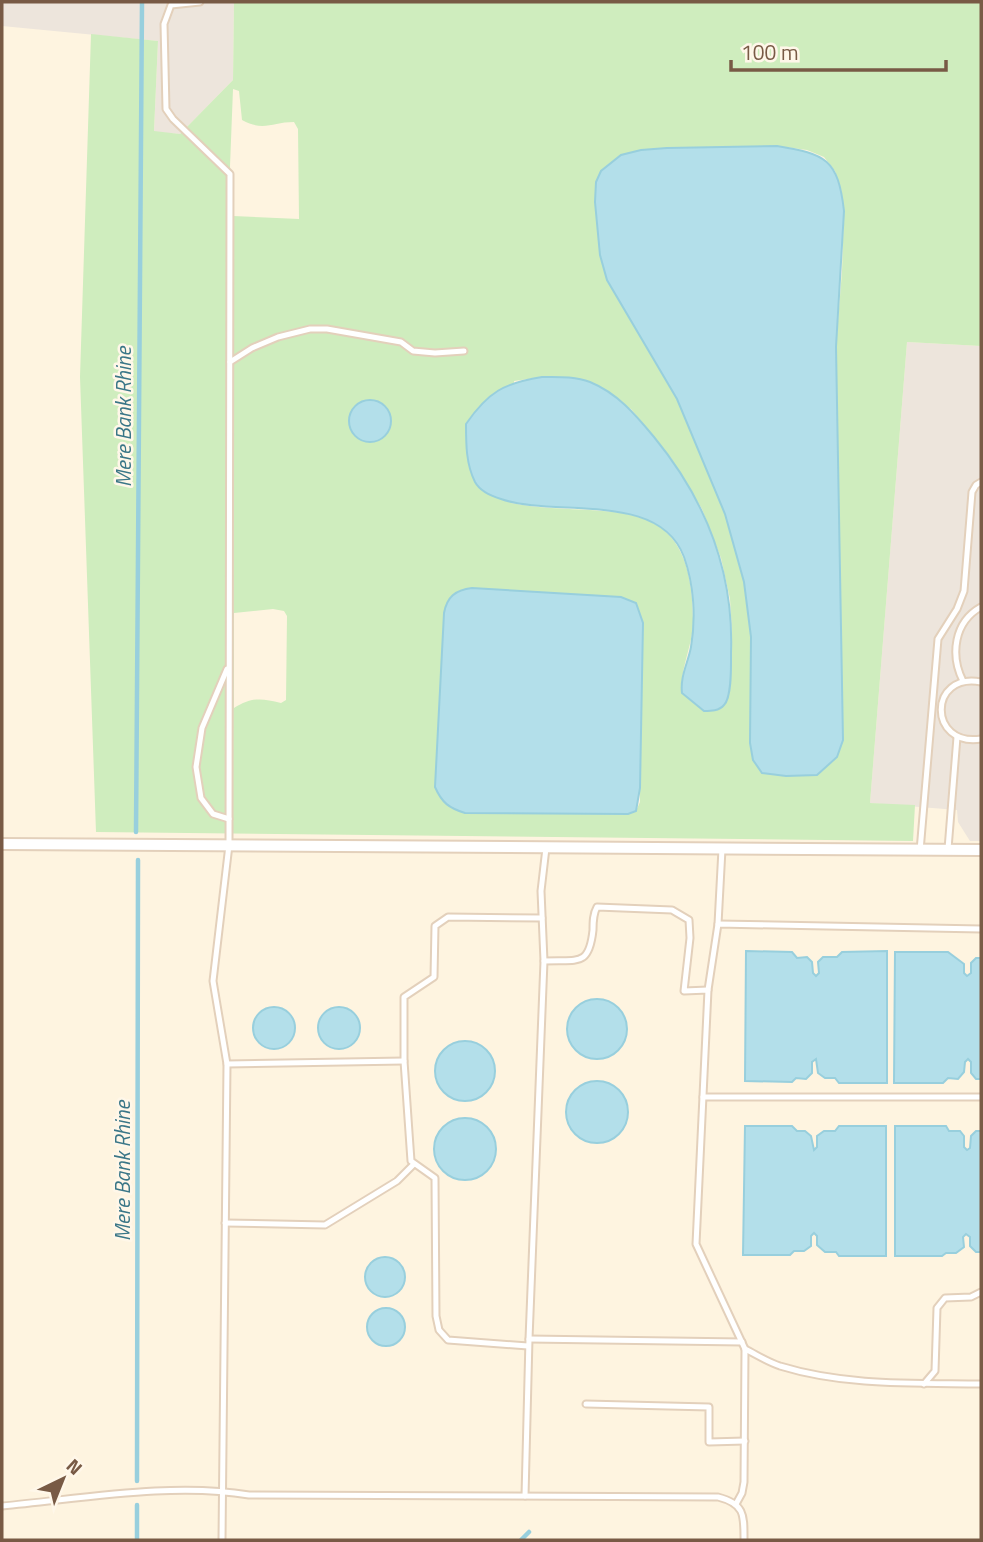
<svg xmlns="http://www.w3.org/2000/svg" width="983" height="1542" font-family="'Titillium Web',sans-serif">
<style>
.industrial{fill:#ede5dc}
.green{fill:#cfedbe;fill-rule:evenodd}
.water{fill:#b3dfea;stroke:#98cfdd;stroke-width:2}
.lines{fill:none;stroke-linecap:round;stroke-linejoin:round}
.stream{stroke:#98cfdd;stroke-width:4.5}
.service-casing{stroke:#e3d0bb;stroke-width:9}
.minor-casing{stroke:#e3d0bb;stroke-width:14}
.service{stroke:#fff;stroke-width:5}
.minor{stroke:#fff;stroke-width:10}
.labels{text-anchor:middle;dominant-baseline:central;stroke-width:5;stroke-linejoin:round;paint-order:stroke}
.water-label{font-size:21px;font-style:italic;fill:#3a7687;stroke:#fff7e9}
</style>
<rect width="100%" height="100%" fill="#fef4e0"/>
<g class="industrial">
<polygon points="2,2 234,2 233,80 180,134 154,132 158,41 2,26"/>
<polygon points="907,342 981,346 981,841 970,841 958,822 957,810 870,803"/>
</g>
<path class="green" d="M234,2H981V346L907,342L870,803L915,805L913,841L96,832L80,377L91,34L158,41L154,131L180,134L233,80ZM233,89L239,91L242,120C264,132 272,122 294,122L298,129L299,219L233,216L230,166ZM777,146L807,150L824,157L835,171L841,189L844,211L842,271L836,347L753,760L750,743L751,637L744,582L725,514L677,399L607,279L600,255L595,202L667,148ZM542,377H563L631,409L671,458L702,509L721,558L730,599L732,631L730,673L704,711L682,693C679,669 694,644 693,619C692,482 604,521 511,503L514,381ZM273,609L284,611L287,616L286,700L281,703C261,698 252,697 234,708V613ZM643,623L640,788V802L636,811L628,814L465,813Z"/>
<g class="water">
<path d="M777,146C826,154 838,159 844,211L836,347L843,740L837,757L817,775L786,776L762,773L753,760L750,743L751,637L744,582L725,514L677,399L607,280L600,255L595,202L596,182L601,171L621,155L641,150L667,148Z"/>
<path d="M542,377C557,377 575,376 590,382C617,393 635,414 654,437C705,499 734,572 731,653C731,665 732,697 724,705C719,711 711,711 704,711L682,693C680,676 688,663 691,647C696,618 694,585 684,557C659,490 556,518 501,499C491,496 480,491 475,482C466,464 466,444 466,424C488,392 504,383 542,377Z"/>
<circle cx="370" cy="421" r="21"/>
<path d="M472,588L621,597L636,603L643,623L640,788L636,811L628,814L465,813C449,808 442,803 435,787L444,613C447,597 455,590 472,588Z"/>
<polygon points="746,951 792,952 797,958 807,957 812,962 813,973 816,976 819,973 818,962 823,957 837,957 842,952 887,951 887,1083 839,1083 835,1078 825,1078 818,1073 816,1059 812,1062 812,1073 806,1079 796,1078 792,1082 745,1081"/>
<polygon points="895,952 948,952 964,964 964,973 967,976 971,973 971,963 976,958 981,958 981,1079 976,1079 971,1073 971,1062 968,1059 965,1062 964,1072 958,1079 948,1078 943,1083 894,1083"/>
<circle cx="597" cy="1029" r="30"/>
<circle cx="274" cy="1028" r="21"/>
<circle cx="339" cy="1028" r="21"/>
<circle cx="465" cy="1071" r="30"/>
<circle cx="597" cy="1112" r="31"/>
<circle cx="465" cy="1149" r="31"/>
<polygon points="745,1126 792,1126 797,1131 805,1131 811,1136 814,1150 817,1147 817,1136 824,1131 835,1131 839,1126 886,1126 886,1256 839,1256 836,1252 825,1252 817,1245 817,1236 814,1233 811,1236 811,1246 804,1251 794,1251 790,1255 743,1255"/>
<polygon points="895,1126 946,1126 949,1131 960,1131 964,1136 964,1147 967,1150 970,1148 971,1136 976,1131 981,1131 981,1252 976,1252 970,1246 970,1237 966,1234 963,1237 964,1247 956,1253 946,1253 942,1256 895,1256"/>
<circle cx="385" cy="1277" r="20"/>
<circle cx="386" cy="1327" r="19"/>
</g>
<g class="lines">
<g class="stream">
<polyline points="136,832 142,2"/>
<polyline points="137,1481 138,860"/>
<polyline points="137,1540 137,1505"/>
<polyline points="521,1540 529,1532"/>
</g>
<g class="service-casing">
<g id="service">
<polyline points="200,2 171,5 164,24 166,109 173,119 230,174 229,845 213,981 227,1064 222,1540"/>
<polyline points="230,362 252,348 278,337 310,329 327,329 401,342 413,351 435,353 464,351"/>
<polyline points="227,669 202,728 196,767 201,798 213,814 229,819"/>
<path d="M963,681C950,655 954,622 981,607"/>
<path d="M981,682C928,672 928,747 981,739"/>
<polyline points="948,849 957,737"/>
<polyline points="920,851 938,639 957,609 964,591 972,492 976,485 981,482"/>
<polyline points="718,924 722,849"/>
<path d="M544,961C577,959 589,968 593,930C593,922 593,914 597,907L672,910L689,920L690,938L684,991L708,990L696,1244L745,1349L744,1482L742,1493L736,1504"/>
<polyline points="708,990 718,924 981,929"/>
<polyline points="227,1064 404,1061"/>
<polyline points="703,1097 981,1097"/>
<polyline points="225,1223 325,1225 397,1181 414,1164"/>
<polyline points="529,1339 742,1342"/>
<polyline points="528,1346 448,1340 439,1330 436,1316 435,1178 411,1161 404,1061 404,997 434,977 435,926 448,917 542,918"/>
<path d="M745,1349C757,1355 768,1362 780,1366C845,1386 914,1383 981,1384"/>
<polyline points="924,1384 935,1371 937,1308 945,1298 971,1297 981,1292"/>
<polyline points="586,1404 709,1407 709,1442 745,1441"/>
<polyline points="525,1496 529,1339 544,961 541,891 546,848"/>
<path d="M2,1506C80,1499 172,1482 249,1495L718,1497C745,1504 744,1515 744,1540"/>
</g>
</g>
<g class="minor-casing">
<polyline id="minor" points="2,844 981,850"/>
</g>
<use href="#service" class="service"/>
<use href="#minor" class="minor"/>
</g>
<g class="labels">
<g class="water-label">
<text transform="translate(123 417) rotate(-90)">Mere Bank Rhine</text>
<text transform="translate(122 1171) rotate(-90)">Mere Bank Rhine</text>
</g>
</g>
<rect width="983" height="1542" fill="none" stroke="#785a45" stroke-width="7"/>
<g transform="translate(63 1479) rotate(43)" stroke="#fff7e9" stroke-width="5" paint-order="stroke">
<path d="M0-5L12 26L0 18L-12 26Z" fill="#785a45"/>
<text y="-10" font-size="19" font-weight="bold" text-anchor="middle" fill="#785a45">N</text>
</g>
<path d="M731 60v10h215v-10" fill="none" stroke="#785a45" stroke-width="3.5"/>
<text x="741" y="60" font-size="21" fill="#785a45" stroke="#fff7e9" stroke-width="5" paint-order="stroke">100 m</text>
</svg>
